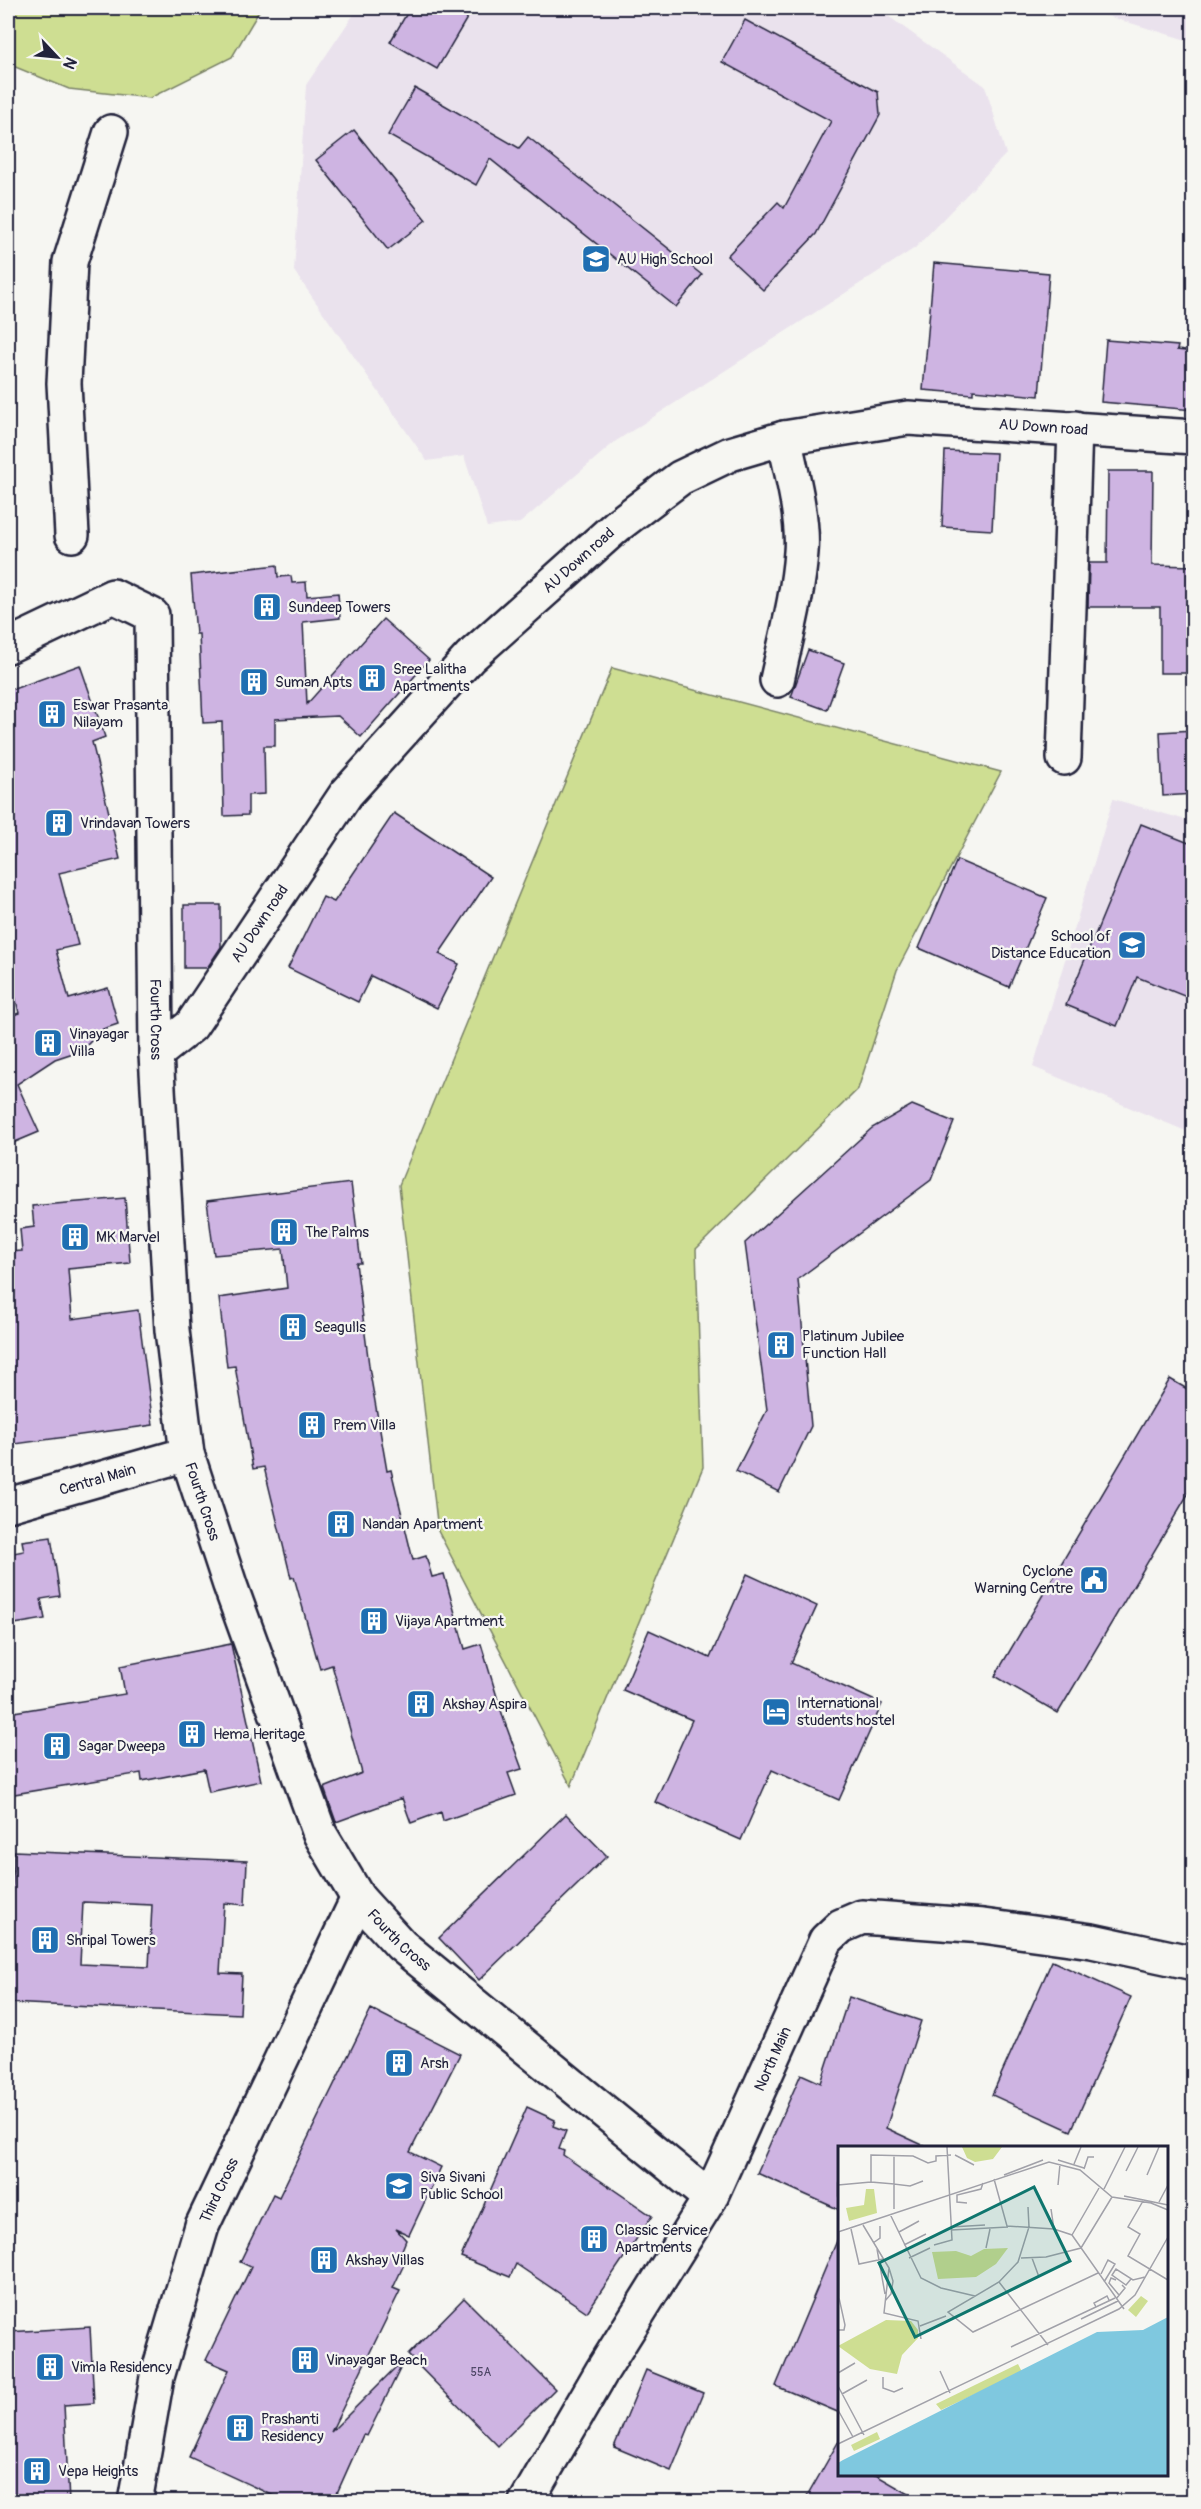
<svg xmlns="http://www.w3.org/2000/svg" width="1201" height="2509" font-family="Pangolin,sans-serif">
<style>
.built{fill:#eae2ed}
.green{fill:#cede92;stroke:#788066;stroke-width:1.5}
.building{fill:#ceb4e2;stroke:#22223b;stroke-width:1.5;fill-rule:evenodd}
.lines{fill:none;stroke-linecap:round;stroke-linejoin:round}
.street-casing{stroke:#22223b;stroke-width:38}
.secondary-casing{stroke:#22223b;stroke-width:38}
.street{stroke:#f6f6f2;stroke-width:33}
.secondary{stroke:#f6f6f2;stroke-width:33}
.labels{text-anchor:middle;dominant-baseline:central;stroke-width:4.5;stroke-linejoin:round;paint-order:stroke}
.number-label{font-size:12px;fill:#4d4665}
.poi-label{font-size:15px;fill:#22223b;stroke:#f6f6f2;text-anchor:start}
.street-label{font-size:15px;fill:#22223b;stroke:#f6f6f2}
.inset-road{fill:none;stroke:#a1a1a9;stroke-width:1.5}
.view{fill:#0f766e;fill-opacity:0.15;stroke:#0f766e;stroke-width:3}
.inset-edge{fill:none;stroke:#22223b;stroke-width:3}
</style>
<rect width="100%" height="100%" fill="#f6f6f2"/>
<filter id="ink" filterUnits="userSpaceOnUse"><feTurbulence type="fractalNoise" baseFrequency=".0167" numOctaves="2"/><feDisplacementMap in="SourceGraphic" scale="12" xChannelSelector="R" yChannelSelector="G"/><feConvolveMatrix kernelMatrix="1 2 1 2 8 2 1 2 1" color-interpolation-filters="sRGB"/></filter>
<g filter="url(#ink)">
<g class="built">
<polygon points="358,8 877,8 985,86 1006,154 915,248 616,441 520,523 487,527 464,456 427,461 294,271 306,85"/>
<polygon points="1081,8 1193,8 1193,42"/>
<polygon points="1113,799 1193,822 1193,1134 1033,1067"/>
</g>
<g class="green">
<polygon points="8,8 261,8 232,57 150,98 69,89 8,64"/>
<polygon points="612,668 1001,772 897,970 858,1089 696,1249 703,1467 571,1786 438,1531 399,1185"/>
</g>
<g class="building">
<polygon points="410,8 473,8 437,69 390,42"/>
<polygon points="745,20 878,92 880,115 816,234 763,290 727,256 778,202 784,208 831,121 722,62"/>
<polygon points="415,88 519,148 528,137 702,275 676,307 490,159 476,185 388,135"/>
<polygon points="354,130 426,220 388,250 316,160"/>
<polygon points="934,263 1049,273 1039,396 973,390 973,394 923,390"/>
<polygon points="1106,340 1178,346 1177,350 1194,352 1194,410 1101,402"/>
<polygon points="945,451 996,453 992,530 942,527"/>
<polygon points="1108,471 1153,471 1152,565 1194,566 1194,673 1160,673 1160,607 1088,607 1089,563 1107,563"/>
<polygon points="277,565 278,577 291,576 292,583 306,582 307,596 338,593 340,618 303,622 307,704 383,619 429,660 361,737 338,716 275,719 275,746 264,746 265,794 248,795 248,815 224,816 222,722 203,723 199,634 196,634 191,575"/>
<polygon points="808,650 844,663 827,710 791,697"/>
<polygon points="80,665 105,737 92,742 120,859 59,873 78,945 56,950 69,999 108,988 118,1024 103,1029 82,1050 55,1059 17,1084 39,1132 8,1145 8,1017 19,1013 8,966 8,691"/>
<polygon points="1194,730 1194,794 1163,796 1160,732"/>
<polygon points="394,813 491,877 439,954 459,964 437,1008 371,976 358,1002 288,968 323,897 334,902"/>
<polygon points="1141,824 1194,845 1194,1000 1137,977 1117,1026 1066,1005"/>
<polygon points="957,860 1047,898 1009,987 919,948"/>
<polygon points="184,905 221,905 221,947 207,968 184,968"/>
<polygon points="912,1105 954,1122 931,1180 798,1279 811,1426 779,1492 736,1471 767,1410 745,1243 872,1128"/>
<polygon points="351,1183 361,1263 356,1263 370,1373 387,1471 391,1470 413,1560 426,1556 432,1577 444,1574 465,1649 481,1644 504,1720 522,1769 508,1773 516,1795 443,1821 441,1812 411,1823 402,1798 336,1822 324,1788 362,1773 332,1665 320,1669 294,1577 291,1578 264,1467 253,1469 235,1366 227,1367 219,1298 287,1288 283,1249 214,1255 207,1201"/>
<polygon points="125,1198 130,1263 68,1269 72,1319 138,1310 153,1425 8,1445 8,1252 22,1251 20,1229 34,1227 32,1206"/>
<polygon points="1170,1379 1194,1393 1194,1484 1058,1713 995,1676"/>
<polygon points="51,1537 60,1596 41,1599 45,1619 8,1625 8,1554 24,1551 22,1541"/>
<polygon points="747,1574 817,1606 791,1663 882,1704 839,1800 772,1770 741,1840 655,1802 692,1720 623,1690 649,1630 710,1658"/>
<polygon points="231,1644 261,1781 209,1792 204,1769 142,1781 141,1773 8,1795 8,1713 125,1694 120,1666"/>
<polygon points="566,1814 607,1856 479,1980 439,1938"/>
<path d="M14,1851L247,1861L245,1905L224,1903L220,1973L242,1974L240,2014L8,2003ZM83,1902L152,1905L149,1967L80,1964Z"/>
<polygon points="1052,1961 1131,1997 1071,2131 992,2095"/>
<polygon points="849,1997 921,2021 886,2128 929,2148 840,2148 840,2210 757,2173 801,2074 821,2083"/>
<polygon points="371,2009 460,2054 410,2152 441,2167 409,2235 396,2229 406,2240 400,2255 407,2258 393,2288 400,2291 331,2432 397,2366 400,2369 367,2436 363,2435 333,2502 287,2502 189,2457 229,2370 206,2360 251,2267 240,2262 273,2194 279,2197"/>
<polygon points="527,2107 555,2120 553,2126 566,2131 559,2149 564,2151 563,2155 652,2216 587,2312 516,2264 510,2277 461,2257"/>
<polygon points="839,2236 840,2236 840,2413 776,2386"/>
<polygon points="464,2298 555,2389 498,2446 408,2355"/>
<polygon points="90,2327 94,2403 64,2405 69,2502 8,2502 8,2332"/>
<polygon points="646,2370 703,2393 671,2471 614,2447"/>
<polygon points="840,2439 840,2475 876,2475 923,2502 804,2502"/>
</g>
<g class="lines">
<g class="street-casing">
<g id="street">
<polyline points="72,535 64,383 70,262 111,132"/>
<path id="s1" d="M8,646L113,596L152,615L156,1054L172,1330L187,1454L230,1585L320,1834L358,1898L401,1945L710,2198"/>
<path d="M777,680C786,638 798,595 801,552C804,519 791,470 784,438"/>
<polyline points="1064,758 1075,428"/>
<path id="s2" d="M156,1054L191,1026L346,794L470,657L618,525L680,478L730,454L784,438L908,418L1194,437"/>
<path id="s3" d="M8,1505L187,1454"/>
<path id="s4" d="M135,2502L157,2377L202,2226L358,1898"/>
</g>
</g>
<g class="secondary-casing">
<g id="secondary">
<path id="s5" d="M526,2502L602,2371L710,2198L826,1940L841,1926L862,1917L983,1926L1092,1941L1194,1963"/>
</g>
</g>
<use href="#street" class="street"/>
<use href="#secondary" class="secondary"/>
</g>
</g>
<defs>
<g id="school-square" transform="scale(1.5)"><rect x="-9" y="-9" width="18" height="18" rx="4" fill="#1f6fb2" stroke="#f6f6f2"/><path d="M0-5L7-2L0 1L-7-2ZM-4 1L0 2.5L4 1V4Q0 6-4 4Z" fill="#fff"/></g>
<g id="building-square" transform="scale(1.5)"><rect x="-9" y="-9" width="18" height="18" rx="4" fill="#1f6fb2" stroke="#f6f6f2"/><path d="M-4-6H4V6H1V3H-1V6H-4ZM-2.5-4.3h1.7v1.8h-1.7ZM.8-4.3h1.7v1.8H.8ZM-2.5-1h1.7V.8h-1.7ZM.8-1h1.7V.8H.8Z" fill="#fff"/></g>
<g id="university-square" transform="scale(1.5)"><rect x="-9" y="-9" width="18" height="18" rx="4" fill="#1f6fb2" stroke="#f6f6f2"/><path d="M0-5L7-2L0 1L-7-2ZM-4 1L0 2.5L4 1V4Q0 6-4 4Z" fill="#fff"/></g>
<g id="civic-square" transform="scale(1.5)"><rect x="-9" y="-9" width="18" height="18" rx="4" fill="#1f6fb2" stroke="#f6f6f2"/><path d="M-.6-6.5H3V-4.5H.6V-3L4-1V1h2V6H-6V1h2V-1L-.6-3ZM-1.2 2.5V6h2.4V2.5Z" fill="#fff"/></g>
<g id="hotel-square" transform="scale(1.5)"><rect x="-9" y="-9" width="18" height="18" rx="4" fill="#1f6fb2" stroke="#f6f6f2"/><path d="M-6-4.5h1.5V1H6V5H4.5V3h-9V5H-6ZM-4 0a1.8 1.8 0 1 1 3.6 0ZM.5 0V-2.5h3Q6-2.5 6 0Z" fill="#fff"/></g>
</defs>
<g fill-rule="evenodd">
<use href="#school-square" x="596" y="259"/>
<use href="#building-square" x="267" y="607"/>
<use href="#building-square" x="372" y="678"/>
<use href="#building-square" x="254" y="682"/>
<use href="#building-square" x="52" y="714"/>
<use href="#building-square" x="59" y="823"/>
<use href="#university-square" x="1132" y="945"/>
<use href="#building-square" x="48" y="1043"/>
<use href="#building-square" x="284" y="1232"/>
<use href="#building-square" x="75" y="1237"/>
<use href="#building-square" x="293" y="1327"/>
<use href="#building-square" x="781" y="1345"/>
<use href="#building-square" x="312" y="1425"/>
<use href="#building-square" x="341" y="1524"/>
<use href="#civic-square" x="1094" y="1580"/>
<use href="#building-square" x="374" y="1621"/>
<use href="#building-square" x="421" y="1704"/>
<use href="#hotel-square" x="776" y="1712"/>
<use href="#building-square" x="192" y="1734"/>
<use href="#building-square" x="57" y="1746"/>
<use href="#building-square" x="45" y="1940"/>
<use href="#building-square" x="399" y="2063"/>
<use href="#school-square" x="399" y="2186"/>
<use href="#building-square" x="594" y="2239"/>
<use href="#building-square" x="324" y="2260"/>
<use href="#building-square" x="305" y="2360"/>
<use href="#building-square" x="50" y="2367"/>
<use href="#building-square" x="240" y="2428"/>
<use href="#building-square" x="37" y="2471"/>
</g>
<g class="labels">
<g class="number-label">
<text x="481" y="2372">55A</text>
</g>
<g class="poi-label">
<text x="617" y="259">AU High School</text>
<text x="288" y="607">Sundeep Towers</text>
<text x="393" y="669">Sree Lalitha<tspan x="393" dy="17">Apartments</tspan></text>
<text x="275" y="682">Suman Apts</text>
<text x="73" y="705">Eswar Prasanta<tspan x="73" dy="17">Nilayam</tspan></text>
<text x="80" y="823">Vrindavan Towers</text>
<text x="1111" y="936" text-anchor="end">School of<tspan x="1111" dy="17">Distance Education</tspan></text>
<text x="69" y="1034">Vinayagar<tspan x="69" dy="17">Villa</tspan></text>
<text x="305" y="1232">The Palms</text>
<text x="96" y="1237">MK Marvel</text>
<text x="314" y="1327">Seagulls</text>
<text x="802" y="1336">Platinum Jubilee<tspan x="802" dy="17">Function Hall</tspan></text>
<text x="333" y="1425">Prem Villa</text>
<text x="362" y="1524">Nandan Apartment</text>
<text x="1073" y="1571" text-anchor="end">Cyclone<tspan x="1073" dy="17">Warning Centre</tspan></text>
<text x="395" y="1621">Vijaya Apartment</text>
<text x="797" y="1703">International<tspan x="797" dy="17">students hostel</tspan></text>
<text x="442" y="1704">Akshay Aspira</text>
<text x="213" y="1734">Hema Heritage</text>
<text x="78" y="1746">Sagar Dweepa</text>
<text x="66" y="1940">Shripal Towers</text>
<text x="420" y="2063">Arsh</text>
<text x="420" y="2177">Siva Sivani<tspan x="420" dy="17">Public School</tspan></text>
<text x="615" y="2230">Classic Service<tspan x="615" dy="17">Apartments</tspan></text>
<text x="345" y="2260">Akshay Villas</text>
<text x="326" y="2360">Vinayagar Beach</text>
<text x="71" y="2367">Vimla Residency</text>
<text x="261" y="2419">Prashanti<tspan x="261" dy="17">Residency</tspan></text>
<text x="58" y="2471">Vepa Heights</text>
</g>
<g class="street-label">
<text stroke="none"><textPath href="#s2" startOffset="1158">AU Down road</textPath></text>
<text stroke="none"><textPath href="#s2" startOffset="654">AU Down road</textPath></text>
<text stroke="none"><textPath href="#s2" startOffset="168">AU Down road</textPath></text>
<text stroke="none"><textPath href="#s1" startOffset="564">Fourth Cross</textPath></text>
<text stroke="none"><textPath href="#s3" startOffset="93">Central Main</textPath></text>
<text stroke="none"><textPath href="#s1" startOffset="1050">Fourth Cross</textPath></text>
<text stroke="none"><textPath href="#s1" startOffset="1536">Fourth Cross</textPath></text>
<text stroke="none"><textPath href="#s5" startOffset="508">North Main</textPath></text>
<text stroke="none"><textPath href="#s4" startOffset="324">Third Cross</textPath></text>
</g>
</g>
<g transform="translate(838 2146)">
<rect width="330" height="330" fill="#f6f6f2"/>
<path d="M124,1H164L155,13L137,16L129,12ZM28,43H36L39,67L11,75L8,62L26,59ZM170,102L158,118L138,131L100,133L94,106L118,105L133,110L146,103ZM303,150L310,155L298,171L290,164ZM48,174L73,175L80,184V192L64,209L59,228L32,223L0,200ZM180,218L184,226L103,264L98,258ZM39,286L42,293L16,305L13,299Z" fill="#cede92"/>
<path d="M330,171V329H0V317L5,314L259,186L305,184Z" fill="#7fc8df"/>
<path class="inset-road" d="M117,9L136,19M56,10V38L33,36V9L75,10L90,17L98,15V10L113,9M220,14L246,22M236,18L243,1M0,23V1M246,23L250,11H256M288,25L300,1M166,29L205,14M309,29L321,1M156,33L169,80L216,83L234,89L286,163M0,39L33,36M220,39L222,18M266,43L287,1M286,50L330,59M305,55L290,81L302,88L290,110L330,134M321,56L330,39M129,57L119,56V49L143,43L145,37M190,61L191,81L180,116L161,136L110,166L135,186L260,127M56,63V38L72,40L85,35M213,63L216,83M52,68L83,132L103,142L137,150M25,79L51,122L46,167L80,175L83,193M113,81L147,79M13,83L21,118L45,113M113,84L170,81M0,86L211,16L242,24L274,51L313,57L330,64M61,86L81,75M234,89L261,42M35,97L42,92V80M66,99L88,88M96,99L114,94L109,1M148,102L152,83M39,103L47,148M71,112L92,102M183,112L208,111L243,102L274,51M194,112L201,131M263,128L270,114L277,118L266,136M293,133L288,139L274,129L278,123L295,134L307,131M278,134L273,132L271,137L281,149M161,136L210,199M278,153L287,142L284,139M47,155L53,148L55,135L51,122M258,161L256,157L269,150L271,154M243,173L280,155M82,180L108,170M0,184H6L7,179L1,152V86M173,201L277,152M102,225L112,247M0,227L17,217M45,231V242L56,246L65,242M0,240L26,289M4,248L29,234M0,264L15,291M0,298L281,163L297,149L330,91"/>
<path class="view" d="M196,41L232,115L77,191L41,117Z"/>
<rect width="330" height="330" class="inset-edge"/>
</g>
<rect width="1201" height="2509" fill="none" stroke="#f6f6f2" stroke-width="30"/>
<rect x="15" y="15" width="1171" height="2479" fill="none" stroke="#22223b" stroke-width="2" filter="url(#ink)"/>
<g transform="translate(57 57) rotate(116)" stroke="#f6f6f2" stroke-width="4.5" paint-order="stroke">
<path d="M0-4.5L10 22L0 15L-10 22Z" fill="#22223b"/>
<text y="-9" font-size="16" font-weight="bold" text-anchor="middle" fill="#22223b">N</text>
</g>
</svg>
